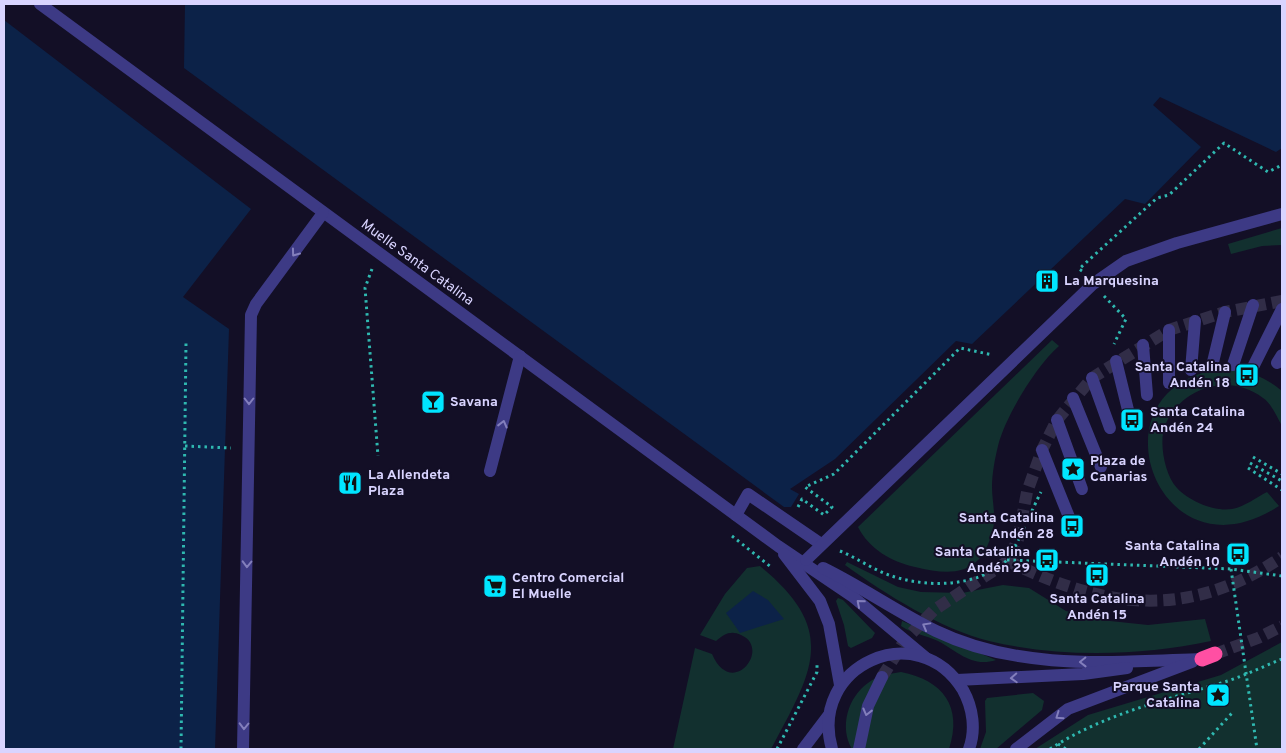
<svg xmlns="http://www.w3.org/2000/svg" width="1286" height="753" font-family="Overpass,sans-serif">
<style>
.green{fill:#12302f}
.water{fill:#0c2248}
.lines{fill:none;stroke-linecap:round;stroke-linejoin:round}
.minor-tunnel{stroke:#312d47;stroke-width:12;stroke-dasharray:12 6;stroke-linecap:butt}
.path{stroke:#2fb8b0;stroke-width:3;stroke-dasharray:2.5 4;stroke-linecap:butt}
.minor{stroke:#3d3a85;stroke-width:12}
.highway{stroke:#ff4fa3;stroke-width:15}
.oneway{stroke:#837fbc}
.labels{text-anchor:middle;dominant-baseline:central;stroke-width:4;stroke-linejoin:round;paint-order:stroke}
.street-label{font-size:14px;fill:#d9d4ff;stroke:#130f26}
.poi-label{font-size:14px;font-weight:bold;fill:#d9d4ff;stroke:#130f26;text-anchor:start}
</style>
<rect width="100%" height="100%" fill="#130f26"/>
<g class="green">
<polygon points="1282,228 1282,245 1262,246 1231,254 1228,244"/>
<path d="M1052,340L1059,346C1036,366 1005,417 998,446C995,458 992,474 992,487C992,500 996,516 993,529C982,574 956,577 915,567C892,562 869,549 858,527Z"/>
<path d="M1231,368C1252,372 1266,378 1282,391V426C1277,417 1271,403 1263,398C1230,373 1184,386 1166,423C1158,439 1164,474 1177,488C1189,501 1214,512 1232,509C1244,507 1257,497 1267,492L1279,506C1154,588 1083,377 1231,368Z"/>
<path d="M847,562L898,587L921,592L962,593L1003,585L1029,588L1066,611L1110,621L1148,625L1205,619L1211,641C1139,656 1061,658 989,641C941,629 885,594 845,565Z"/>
<path d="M760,566C840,631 812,672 771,749H673L695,648L712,654C732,700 772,648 741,635C731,630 724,634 716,641L700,635L725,594L747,568Z"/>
<polygon points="838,598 843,600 875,633 872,638 851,648 848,646 844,625 836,601"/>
<path d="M902,621L996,660C972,668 957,651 938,641C925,635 913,634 901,626Z"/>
<polygon points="1282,642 1282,749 1035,749 1088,715 1221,675"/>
<path d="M901,672C943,680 963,707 949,749H852C839,727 848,697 868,683C878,675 889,674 901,672Z"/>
<polygon points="1033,693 1044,701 1042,710 996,749 980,749 986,732 985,701 987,698"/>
</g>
<g class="water">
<polygon points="185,4 1282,4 1282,148 1276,152 1160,97 1153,105 1201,147 1145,204 1125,199 972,344 956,341 835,459 790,489 799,494 791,507 784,507 184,68"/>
<polygon points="4,20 251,209 183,297 229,329 215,749 4,749"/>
<polygon points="753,591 768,600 784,619 740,633 726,613"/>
</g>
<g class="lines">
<g class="minor-tunnel">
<path d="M1008,561C1105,609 1188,620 1282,557"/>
<polyline points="1215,654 1258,638 1282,626"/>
<polyline points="882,677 905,640 934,610 1008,561 1018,539 1027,492 1042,450 1057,420 1092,378 1169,330 1225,312 1282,301"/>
</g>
<g class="path">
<polyline points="372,269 365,288 378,456"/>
<polyline points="1082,271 1079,269 1157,198 1169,195 1224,143 1268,172 1282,165"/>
<polyline points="1104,296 1126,319 1114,344"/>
<polyline points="185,446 231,448"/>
<polyline points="1253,457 1282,474"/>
<polyline points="1250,463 1282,481"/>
<polyline points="1248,468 1282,490"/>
<polyline points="798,507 802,499 824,515 832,507 805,487 834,474 960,348 993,355"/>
<polyline points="732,536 771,567"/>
<path d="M840,551C857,558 872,569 889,575C925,588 976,588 1006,561C1014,553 1034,505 1041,492"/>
<polyline points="1007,560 1231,569 1282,576"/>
<polyline points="1231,569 1257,749"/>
<polyline points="1058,744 1066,749"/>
<polyline points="181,749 186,342"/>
<polyline points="777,749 817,672 817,665"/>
<path d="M1050,749C1102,715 1162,701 1221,683C1242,677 1262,667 1282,659"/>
<polyline points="1199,749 1232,713"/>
</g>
<g class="minor">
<polyline points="40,4 778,546 852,596 925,657"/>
<polyline points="1143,345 1147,395"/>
<polyline points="1116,361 1128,410"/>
<polyline points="1213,362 1225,312"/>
<polyline points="1277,363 1282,355"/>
<polyline points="1233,365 1253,305"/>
<polyline points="1254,365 1282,309"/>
<polyline points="1191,370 1195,321"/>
<polyline points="1092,378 1110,428"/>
<polyline points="1169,383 1169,330"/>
<polyline points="1073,398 1101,467"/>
<polyline points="1057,420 1082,489"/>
<polyline points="1042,450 1069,517"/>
<polyline points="490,471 520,356"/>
<polyline points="736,515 748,494 821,544"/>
<polyline points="784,554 820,601 829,624 840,685"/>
<polyline points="806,560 1093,284 1126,261 1177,243 1282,214"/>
<path d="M823,568C862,587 897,612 936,631C1019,671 1112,662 1202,659"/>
<polyline points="957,680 1083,674 1127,668"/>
<polyline points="243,749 251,315 256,304 323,213"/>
<polyline points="803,749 828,716"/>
<path d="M832,749C808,665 918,616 963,690C973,708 976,730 969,749"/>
<polyline points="859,749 868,706 882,677"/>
<polyline points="1016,749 1068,709 1192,662"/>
</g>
<polyline class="highway" points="1202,659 1215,654"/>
</g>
<defs><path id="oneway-chevron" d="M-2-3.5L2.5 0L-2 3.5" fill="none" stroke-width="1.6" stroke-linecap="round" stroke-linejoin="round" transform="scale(1.25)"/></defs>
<g class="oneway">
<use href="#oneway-chevron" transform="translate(295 253) rotate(126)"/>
<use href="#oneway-chevron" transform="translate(249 401) rotate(90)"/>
<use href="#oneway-chevron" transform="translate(503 424) rotate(-76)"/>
<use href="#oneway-chevron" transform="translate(247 564) rotate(91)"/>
<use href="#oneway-chevron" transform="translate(860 603) rotate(-139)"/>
<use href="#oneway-chevron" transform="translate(926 626) rotate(-151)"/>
<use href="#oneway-chevron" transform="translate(1083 662) rotate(179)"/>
<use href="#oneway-chevron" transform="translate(1014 678) rotate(177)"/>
<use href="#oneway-chevron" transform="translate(867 712) rotate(104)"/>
<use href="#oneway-chevron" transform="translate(1059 716) rotate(145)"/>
<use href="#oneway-chevron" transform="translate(244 726) rotate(91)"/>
</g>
<defs>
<g id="building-square" transform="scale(1.25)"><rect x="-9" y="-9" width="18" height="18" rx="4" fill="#00e5ff" stroke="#130f26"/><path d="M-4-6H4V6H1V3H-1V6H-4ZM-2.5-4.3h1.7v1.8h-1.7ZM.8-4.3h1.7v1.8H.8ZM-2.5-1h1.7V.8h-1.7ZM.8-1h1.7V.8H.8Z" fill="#111"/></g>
<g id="bus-square" transform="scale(1.25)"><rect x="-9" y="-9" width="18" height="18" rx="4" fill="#00e5ff" stroke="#130f26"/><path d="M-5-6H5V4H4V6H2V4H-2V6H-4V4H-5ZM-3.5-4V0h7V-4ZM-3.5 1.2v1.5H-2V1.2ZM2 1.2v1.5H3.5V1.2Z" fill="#111"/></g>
<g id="bar-square" transform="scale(1.25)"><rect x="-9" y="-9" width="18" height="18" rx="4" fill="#00e5ff" stroke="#130f26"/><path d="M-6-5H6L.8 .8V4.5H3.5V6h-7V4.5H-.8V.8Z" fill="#111"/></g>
<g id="sight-square" transform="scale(1.25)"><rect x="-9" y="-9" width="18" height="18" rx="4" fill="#00e5ff" stroke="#130f26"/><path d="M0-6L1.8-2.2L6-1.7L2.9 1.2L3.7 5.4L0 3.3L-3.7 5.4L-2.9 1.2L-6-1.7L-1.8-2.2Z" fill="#111"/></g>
<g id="restaurant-square" transform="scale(1.25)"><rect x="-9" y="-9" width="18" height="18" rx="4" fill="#00e5ff" stroke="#130f26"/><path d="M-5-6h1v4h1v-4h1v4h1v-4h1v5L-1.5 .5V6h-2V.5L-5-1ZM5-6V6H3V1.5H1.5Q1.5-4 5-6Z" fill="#111"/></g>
<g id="supermarket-square" transform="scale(1.25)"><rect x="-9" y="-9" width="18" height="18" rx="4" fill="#00e5ff" stroke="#130f26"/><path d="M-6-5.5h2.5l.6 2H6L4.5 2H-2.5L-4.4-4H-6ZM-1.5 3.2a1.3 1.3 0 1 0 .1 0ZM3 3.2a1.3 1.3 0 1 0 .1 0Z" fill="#111"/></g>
</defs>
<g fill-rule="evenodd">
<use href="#building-square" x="1047" y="281"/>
<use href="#bus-square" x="1247" y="375"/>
<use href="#bar-square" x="433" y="402"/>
<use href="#bus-square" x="1132" y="420"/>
<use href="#sight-square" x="1073" y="469"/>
<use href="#restaurant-square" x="350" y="483"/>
<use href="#bus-square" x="1072" y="526"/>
<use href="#bus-square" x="1238" y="554"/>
<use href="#bus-square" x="1047" y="560"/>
<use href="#bus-square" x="1097" y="575"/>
<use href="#supermarket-square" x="495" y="586"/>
<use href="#sight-square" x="1218" y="695"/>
</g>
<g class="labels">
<g class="street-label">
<text transform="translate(417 263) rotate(36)">Muelle Santa Catalina</text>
</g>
<g class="poi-label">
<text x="1064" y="281">La Marquesina</text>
<text x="1230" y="367" text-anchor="end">Santa Catalina<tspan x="1230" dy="16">Andén 18</tspan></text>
<text x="450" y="402">Savana</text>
<text x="1150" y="412">Santa Catalina<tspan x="1150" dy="16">Andén 24</tspan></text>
<text x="1090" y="461">Plaza de<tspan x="1090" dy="16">Canarias</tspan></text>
<text x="368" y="475">La Allendeta<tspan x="368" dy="16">Plaza</tspan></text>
<text x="1054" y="518" text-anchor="end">Santa Catalina<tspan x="1054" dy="16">Andén 28</tspan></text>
<text x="1220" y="546" text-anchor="end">Santa Catalina<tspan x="1220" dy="16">Andén 10</tspan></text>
<text x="1030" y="552" text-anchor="end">Santa Catalina<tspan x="1030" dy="16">Andén 29</tspan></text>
<text x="512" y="578">Centro Comercial<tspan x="512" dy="16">El Muelle</tspan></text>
<text x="1097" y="599" text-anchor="middle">Santa Catalina<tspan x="1097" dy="16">Andén 15</tspan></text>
<text x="1200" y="687" text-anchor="end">Parque Santa<tspan x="1200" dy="16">Catalina</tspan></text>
</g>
</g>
<rect width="1286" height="753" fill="none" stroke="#d9d4ff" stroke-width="10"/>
</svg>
